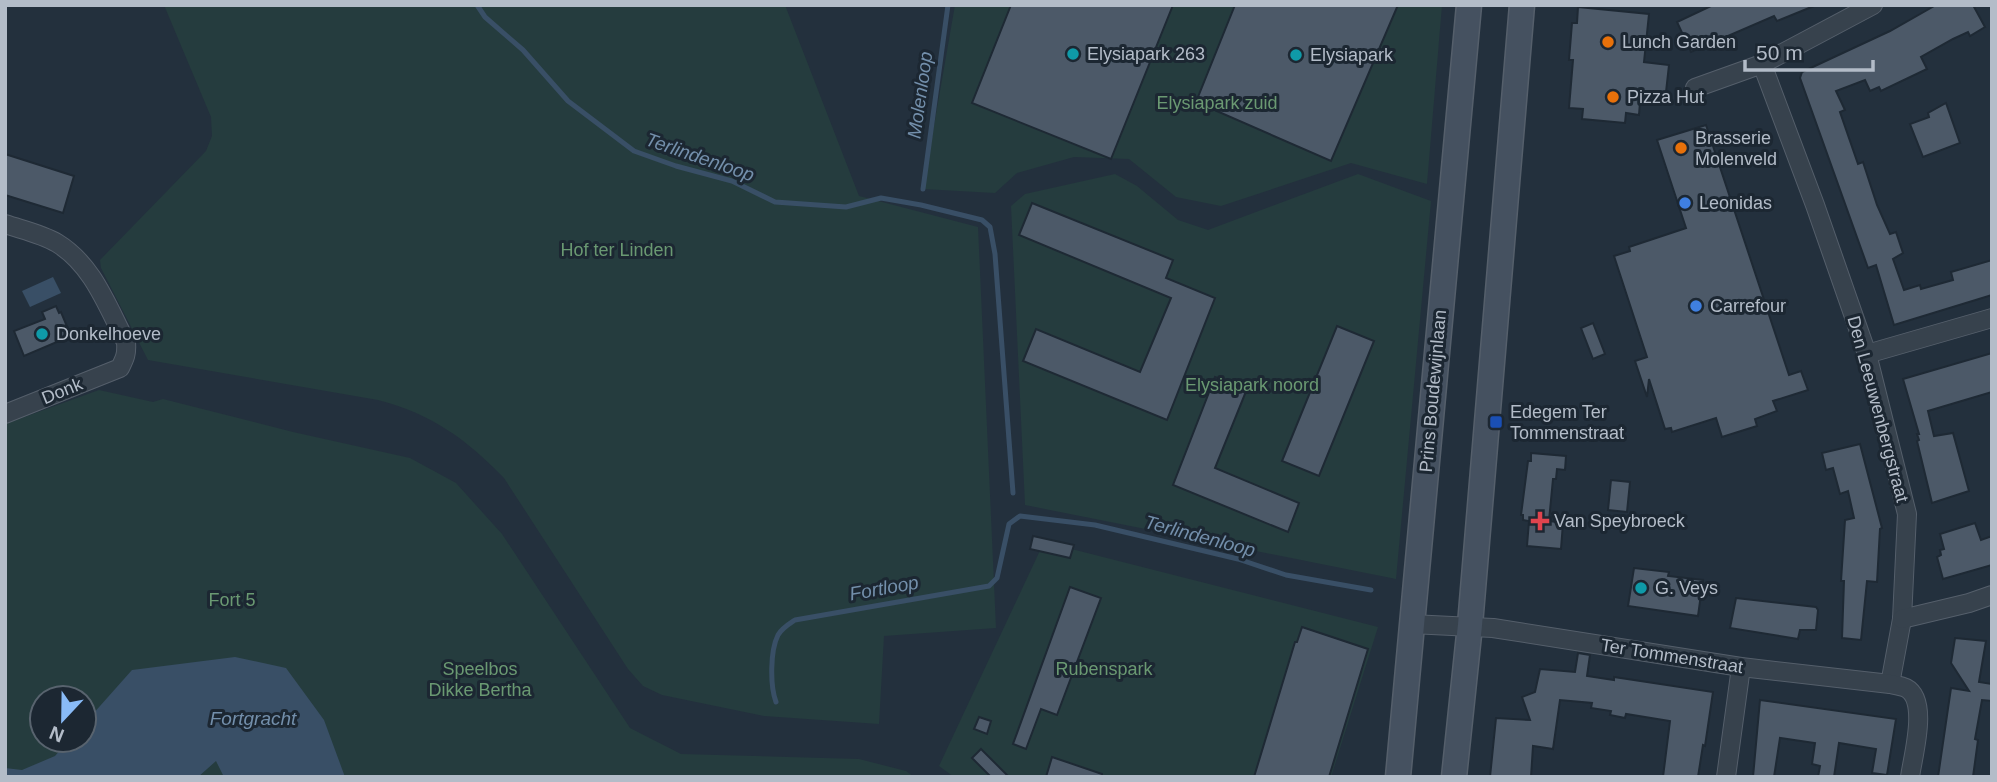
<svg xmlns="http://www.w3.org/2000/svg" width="1997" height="782" font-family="Helvetica,sans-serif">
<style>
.green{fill:#253c3e;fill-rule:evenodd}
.water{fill:#394f66}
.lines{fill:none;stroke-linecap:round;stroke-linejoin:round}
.stream{stroke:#394f66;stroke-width:5}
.building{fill:#4c5968;stroke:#1e2934;stroke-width:2}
.minor-casing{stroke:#555f6b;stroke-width:20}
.secondary-casing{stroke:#555f6b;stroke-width:27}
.minor{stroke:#37424d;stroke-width:18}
.secondary{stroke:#455160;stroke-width:24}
.food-dot{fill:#e8710a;stroke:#1c2732;stroke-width:2.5}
.culture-dot{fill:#0f9aa8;stroke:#1c2732;stroke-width:2.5}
.shop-dot{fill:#3f7fe0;stroke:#1c2732;stroke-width:2.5}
.transit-dot{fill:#1a4fb4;stroke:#1c2732;stroke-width:2.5}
.health-dot{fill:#e0444e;stroke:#1c2732;stroke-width:2.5}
.labels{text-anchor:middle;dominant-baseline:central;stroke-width:6;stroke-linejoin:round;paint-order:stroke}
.poi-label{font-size:18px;fill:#b3bcc8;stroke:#1c2732;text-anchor:start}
.park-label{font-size:18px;fill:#6a9972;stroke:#1c2732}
.street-label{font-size:18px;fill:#b3bcc8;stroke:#1c2732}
.water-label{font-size:19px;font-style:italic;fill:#738fab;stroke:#1c2732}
</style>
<rect width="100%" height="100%" fill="#23303d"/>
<g class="green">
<path d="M164,5H785L859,196L978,227L996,628L884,636L879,724L764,716L662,695L643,686L628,669L504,478C466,439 432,414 378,400L148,360L101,268L100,260L206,151L212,136L211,117Z"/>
<polygon points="955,5 1442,5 1427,184 1351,163 1221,206 1176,197 1129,159 1074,157 1017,173 995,193 923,189"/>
<polygon points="1115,174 1137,186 1178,220 1208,230 1358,174 1431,201 1396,579 1025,505 1011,206 1025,194"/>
<path d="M99,390L153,402L163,399L293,432L410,458L456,483L502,534L630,728L681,754L859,759L906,771L914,777H5V424ZM42,698H84V740H42Z"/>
<polygon points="1044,542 1378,627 1331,777 954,777 939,766"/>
</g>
<g class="water">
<polygon points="53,277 61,293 30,307 22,291"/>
<polygon points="235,657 286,668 324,720 345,777 224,777 216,761 198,777 5,777 5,768 22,770 55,756 69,740 84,740 84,724 132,670"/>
</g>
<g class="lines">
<g class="stream">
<polyline points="477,5 485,17 523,50 568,101 634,151 676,166 732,181 775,202 846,207 881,198 921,205 982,220 990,227 995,254 1013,493"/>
<polyline points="923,189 948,5"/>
<path d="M776,702C770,686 770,651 778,635C782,628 789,624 795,620L989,586L997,578L1009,524L1020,516L1095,525L1238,559L1286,575L1371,590"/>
</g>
</g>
<g class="building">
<polygon points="1011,5 1173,5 1111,159 972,103"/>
<polygon points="1235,5 1398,5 1331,161 1196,102"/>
<polygon points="1713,5 1814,5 1814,6 1777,21 1774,16 1691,52 1677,22"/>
<polygon points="1936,5 1973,5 1985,27 1970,36 1968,32 1953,39 1921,57 1927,69 1881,91 1879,87 1870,91 1865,80 1836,91 1845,110 1840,112 1858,164 1863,162 1877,205 1890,234 1896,232 1903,253 1893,259 1904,290 1920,285 1921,289 1953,280 1951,272 1992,260 1992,295 1894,325 1876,265 1868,268 1800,78 1802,72 1890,31"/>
<polygon points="1578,7 1649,14 1644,62 1669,65 1666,92 1657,91 1656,103 1640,102 1639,115 1626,113 1625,123 1582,119 1583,109 1569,108 1573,60 1569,60 1572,23 1577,23"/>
<polygon points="1946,103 1960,143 1923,157 1910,124 1929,117 1928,113"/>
<polygon points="1706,125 1789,375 1801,371 1808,390 1773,401 1777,411 1755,419 1757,426 1722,437 1716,418 1672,432 1671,428 1665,429 1649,379 1647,397 1635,361 1647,357 1614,256 1630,251 1629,247 1686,228 1657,140"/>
<polygon points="5,154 74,176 63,213 5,195"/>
<polygon points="1032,203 1173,260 1166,278 1215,298 1167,420 1023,361 1036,329 1140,372 1171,298 1019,235"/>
<polygon points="56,306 59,313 61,312 71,336 24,356 14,331 45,319 42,312"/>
<polygon points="1593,323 1605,354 1593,359 1581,328"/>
<polygon points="1337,326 1374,341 1319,476 1282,461"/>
<polygon points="1992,353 1992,392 1928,411 1934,436 1953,433 1969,491 1932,503 1917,441 1919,440 1917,434 1919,434 1903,379"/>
<polygon points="1215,377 1247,389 1215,468 1299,503 1288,532 1173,485"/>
<polygon points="1860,444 1882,528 1880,529 1877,582 1867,581 1861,640 1842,638 1844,581 1841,581 1845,520 1854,518 1848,491 1840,494 1833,468 1826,470 1822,453"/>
<polygon points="1531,453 1566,456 1565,470 1557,469 1556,479 1553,479 1549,521 1563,523 1561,549 1527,546 1529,521 1523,520 1523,515 1521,515 1528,461 1531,461"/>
<polygon points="1611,480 1630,482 1627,512 1608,510"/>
<polygon points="1975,523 1981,540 1992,536 1992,565 1943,579 1937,557 1941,555 1940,550 1944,549 1940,534"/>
<polygon points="1033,536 1074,545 1070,558 1030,549"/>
<polygon points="1634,568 1669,572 1668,576 1703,580 1698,616 1628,606"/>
<polygon points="1070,587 1101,598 1057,715 1041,709 1026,749 1013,744"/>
<polygon points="1736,598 1816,607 1818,610 1816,630 1800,630 1798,639 1730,628"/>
<polygon points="1302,627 1368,649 1329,777 1254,777 1295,642 1297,642"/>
<polygon points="1955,638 1986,641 1979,682 1992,684 1992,701 1982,700 1975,739 1978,740 1973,777 1938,777 1951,688 1969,691 1951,663"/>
<polygon points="1578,653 1590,655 1587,676 1614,680 1614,677 1713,692 1705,746 1703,745 1698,777 1663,777 1670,721 1626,714 1625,718 1610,715 1611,711 1591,708 1592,703 1560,700 1553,749 1533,746 1531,777 1490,777 1496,718 1530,720 1522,697 1535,692 1540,669 1575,672"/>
<polygon points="1760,700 1896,719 1887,775 1872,773 1876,749 1839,743 1834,777 1818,777 1820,766 1812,764 1815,743 1780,738 1774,777 1753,777"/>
<polygon points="979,717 991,721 987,734 974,729"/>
<polygon points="981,749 1009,777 991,777 972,758"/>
<polygon points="1052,757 1102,774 1102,777 1046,777"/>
</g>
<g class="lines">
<g class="minor-casing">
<g id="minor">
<polyline points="1762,64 1815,205 1867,354 1907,514 1902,619 1890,684"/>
<polyline points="1695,88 1762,64 1873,5"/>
<path d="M5,224C23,230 42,234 57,243C93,265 107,306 126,342C127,354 125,358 120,368L5,414"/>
<polyline points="1867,354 1992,318"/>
<polyline points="1902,619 1969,603 1992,595"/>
<path d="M1411,624L1493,628L1741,667L1890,684C1895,685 1902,686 1906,688C1929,700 1913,755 1910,777"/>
<polyline points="1726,777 1741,667"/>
</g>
</g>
<g class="secondary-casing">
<g id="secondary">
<polyline points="1398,777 1469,5"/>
<polyline points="1454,777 1470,625 1522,5"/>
</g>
</g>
<use href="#minor" class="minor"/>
<use href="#secondary" class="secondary"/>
</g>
<g class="food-dot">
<circle cx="1608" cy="42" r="7"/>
<circle cx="1613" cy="97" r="7"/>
<circle cx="1681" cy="148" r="7"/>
</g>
<g class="culture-dot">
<circle cx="1073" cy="54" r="7"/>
<circle cx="1296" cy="55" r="7"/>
<circle cx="42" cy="334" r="7"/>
<circle cx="1641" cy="588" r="7"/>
</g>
<g class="shop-dot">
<circle cx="1685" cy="203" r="7"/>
<circle cx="1696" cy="306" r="7"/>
</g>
<rect class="transit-dot" x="1489" y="415" width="14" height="14" rx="3.5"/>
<path class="health-dot" d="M1536.5 510.5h7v7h7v7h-7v7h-7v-7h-7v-7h7z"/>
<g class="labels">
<g class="poi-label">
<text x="1622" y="42">Lunch Garden</text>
<text x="1087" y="54">Elysiapark 263</text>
<text x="1310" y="55">Elysiapark</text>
<text x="1627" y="97">Pizza Hut</text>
<text x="1695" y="138">Brasserie<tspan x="1695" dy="21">Molenveld</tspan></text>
<text x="1699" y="203">Leonidas</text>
<text x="1710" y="306">Carrefour</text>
<text x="56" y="334">Donkelhoeve</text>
<text x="1510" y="412">Edegem Ter<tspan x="1510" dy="21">Tommenstraat</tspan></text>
<text x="1554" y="521">Van Speybroeck</text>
<text x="1655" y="588">G. Veys</text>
</g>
<g class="park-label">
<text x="1217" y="103">Elysiapark zuid</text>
<text x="617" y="250">Hof ter Linden</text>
<text x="1252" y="385">Elysiapark noord</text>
<text x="232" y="600">Fort 5</text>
<text x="480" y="669">Speelbos<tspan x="480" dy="21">Dikke Bertha</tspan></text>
<text x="1104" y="669">Rubenspark</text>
</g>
<g class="street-label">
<text transform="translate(62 391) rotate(-22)">Donk</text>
<text transform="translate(1433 391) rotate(-85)">Prins Boudewijnlaan</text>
<text transform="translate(1878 409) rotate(75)">Den Leeuwenbergstraat</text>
<text transform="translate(1672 656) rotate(9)">Ter Tommenstraat</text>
</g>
<g class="water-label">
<text transform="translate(920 95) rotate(-82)">Molenloop</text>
<text transform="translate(700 157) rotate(19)">Terlindenloop</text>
<text transform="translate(1200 536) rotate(15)">Terlindenloop</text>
<text transform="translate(884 588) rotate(-10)">Fortloop</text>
<text x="253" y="718">Fortgracht</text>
</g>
</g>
<rect width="1997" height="782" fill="none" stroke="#b3bcc8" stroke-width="14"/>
<g transform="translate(63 719) rotate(202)"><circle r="33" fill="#1c2732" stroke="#58636e" stroke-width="2"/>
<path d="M0-5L12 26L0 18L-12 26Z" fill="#89bbf7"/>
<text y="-10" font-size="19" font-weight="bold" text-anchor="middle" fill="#b3bcc8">N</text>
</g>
<path d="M1745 60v10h128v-10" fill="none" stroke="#b3bcc8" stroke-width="3.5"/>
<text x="1756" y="60" font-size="21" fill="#b3bcc8" stroke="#1c2732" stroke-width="5" paint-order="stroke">50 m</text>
</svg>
